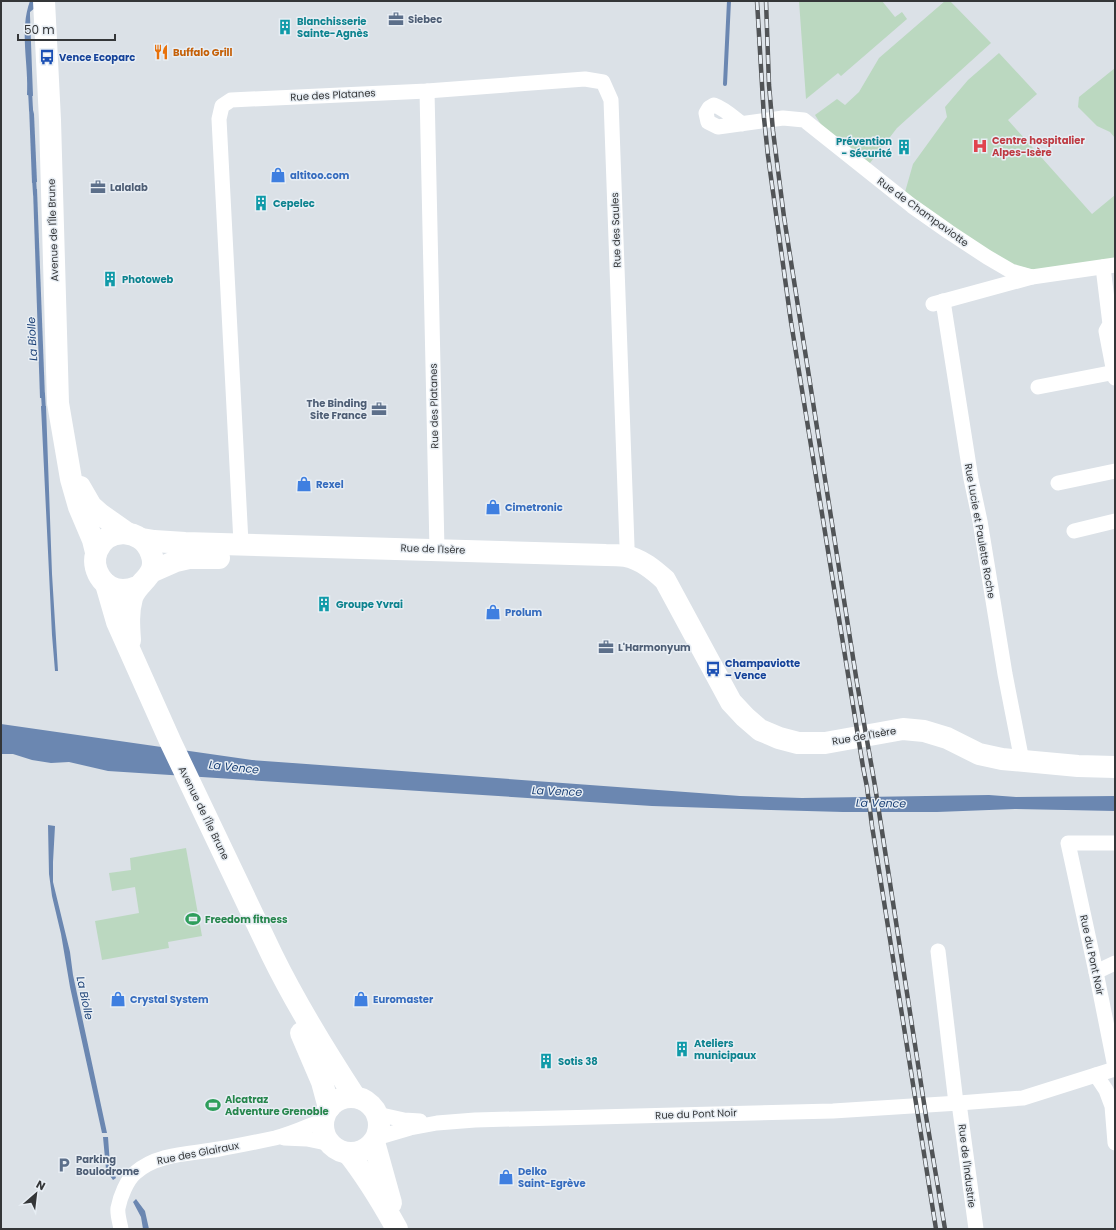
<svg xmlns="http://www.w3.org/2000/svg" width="1116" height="1230" font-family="Poppins,sans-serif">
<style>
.green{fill:#bbd8c0}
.water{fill:#6b87b1}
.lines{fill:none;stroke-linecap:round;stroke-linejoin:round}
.stream{stroke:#6b87b1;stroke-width:4}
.street{stroke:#fff;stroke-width:15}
.secondary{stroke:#fff;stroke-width:22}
.rail-casing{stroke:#515457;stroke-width:4.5}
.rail{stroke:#e8eef4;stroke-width:3;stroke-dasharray:9;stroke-linecap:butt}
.labels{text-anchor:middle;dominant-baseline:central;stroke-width:3;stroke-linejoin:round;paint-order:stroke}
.service-label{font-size:10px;font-weight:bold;fill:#4e5e75;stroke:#e8eef4;text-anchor:start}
.culture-label{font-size:10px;font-weight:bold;fill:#0d838f;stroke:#e8eef4;text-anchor:start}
.food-label{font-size:10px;font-weight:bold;fill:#c56008;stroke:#e8eef4;text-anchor:start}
.transit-label{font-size:10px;font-weight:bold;fill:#164399;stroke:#e8eef4;text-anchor:start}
.street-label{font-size:10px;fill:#343638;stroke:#e8eef4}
.health-label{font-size:10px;font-weight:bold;fill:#be3a42;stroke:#e8eef4;text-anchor:start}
.shop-label{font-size:10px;font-weight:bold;fill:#366cbe;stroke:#e8eef4;text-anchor:start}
.leisure-label{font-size:10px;font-weight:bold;fill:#27864d;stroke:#e8eef4;text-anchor:start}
.water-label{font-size:11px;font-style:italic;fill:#1a4076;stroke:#e8eef4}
</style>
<rect width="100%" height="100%" fill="#dbe1e7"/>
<g class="green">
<polygon points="799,1 882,1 895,17 902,12 907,19 841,76 838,73 806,99"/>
<polygon points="945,1 950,1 991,43 897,128 870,163 864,162 825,131 815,115 837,99 845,105 859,92 879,58"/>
<polygon points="999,53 1037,94 1008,120 1092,214 1115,195 1115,259 1034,270 1015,265 994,255 905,192 913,164 947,117 945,107 968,80"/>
<polygon points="1115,68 1115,138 1110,132 1097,126 1078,107 1079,97"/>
<polygon points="186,848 202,936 168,942 169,948 102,960 95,921 139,913 135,887 112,891 109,873 131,870 130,858"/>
</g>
<g class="water">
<path d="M30,1H34L36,7L30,12V16L33,96L27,95C29,65 19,30 30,1Z"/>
<polygon points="29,106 32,106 34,114 37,182 32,183"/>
<polygon points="33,189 37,189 45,398 40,398"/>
<polygon points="41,406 46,406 52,574 58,671 55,671 52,635"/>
<polygon points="1,724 252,760 740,796 802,798 989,795 1016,797 1115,796 1115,811 1015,809 937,812 843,812 771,810 652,806 108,771 69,762 51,763 32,760 13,754 1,754"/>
<polygon points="48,825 55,826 53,862 53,882 70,952 73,975 107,1133 102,1133 70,987 61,934 52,896 49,874"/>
<polygon points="103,1137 108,1137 110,1165 116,1178 113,1180 108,1173 106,1169"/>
<polygon points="136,1199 145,1211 149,1229 143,1229 141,1217 133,1202"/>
</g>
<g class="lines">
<g class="stream">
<polyline points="725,84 729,1"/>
<polyline points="30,90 31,110"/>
<polyline points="34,178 35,194"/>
<polyline points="43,394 44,411"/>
</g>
<g class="street">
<polyline points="427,91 437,550"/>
<path d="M742,124C733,117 725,109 714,105L709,108L706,113L708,122L718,127L783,118L804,120L912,206L949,232L987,257L1011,271L1032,277L1115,265"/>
<polyline points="1103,267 1110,324 1106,331 1115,378"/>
<polyline points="943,301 971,479 980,521 1005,674 1022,761"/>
<polyline points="933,304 1032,277"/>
<polyline points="1038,387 1115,372"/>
<polyline points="1058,483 1115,471"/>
<polyline points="1074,531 1115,521"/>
<polyline points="241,543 219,119 222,106 231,100 427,91 585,79 603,82 611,100 627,546 626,556"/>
<polyline points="1115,843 1068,843 1096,972 1115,1067"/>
<polyline points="938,951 956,1103"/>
<polyline points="1096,972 1115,963"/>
<polyline points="1096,1075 1106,1090 1112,1106 1115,1143"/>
<polyline points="959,1103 976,1229"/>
<polyline points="377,1114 404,1120 420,1121"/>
<polyline points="284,1138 307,1139 331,1144"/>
<polyline points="376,1138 410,1128 437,1123 475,1120 833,1111 959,1103 1023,1098 1115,1069"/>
<path d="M121,1229C120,1223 117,1214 118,1208C120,1197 127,1180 135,1173C157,1153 191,1154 219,1149C237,1146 256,1142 275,1138C292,1134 308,1126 324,1120"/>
</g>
<g class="secondary">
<polyline points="44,1 50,120 58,403 71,479 79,507 93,540 96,552"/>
<polyline points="80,487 91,506 100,514 127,533"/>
<path d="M142,539L154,541L185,543L606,555C613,555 619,555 625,556C641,559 654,570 665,580L731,702L745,717L760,730L779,738L798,743H825L903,729L924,731L947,738L979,754L1002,759L1078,766L1115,767"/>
<polyline points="151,572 176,561 189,558 219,558"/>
<path d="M106,584L117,622L171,743L272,955C296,1004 325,1051 355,1097"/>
<path d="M130,640C129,626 128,612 132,598C137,581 160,576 151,553C142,528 107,526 97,551C90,568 103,590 123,590C128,590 132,589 137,587"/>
<polyline points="301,1033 322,1082 329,1108"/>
<circle cx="351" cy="1125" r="28"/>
<polyline points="374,1142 391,1203"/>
<path d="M348,1153C367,1177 382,1202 397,1229"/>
</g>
<g class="rail-casing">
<g id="rail">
<polyline points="757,1 764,118 768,156 791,322 863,767 867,787 872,826 936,1229"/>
<polyline points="766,1 769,85 773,131 784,217 857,683 875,786 926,1116 945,1229"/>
</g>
</g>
<use href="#rail" class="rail"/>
</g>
<defs>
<g id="office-bare" transform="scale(1.2)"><path d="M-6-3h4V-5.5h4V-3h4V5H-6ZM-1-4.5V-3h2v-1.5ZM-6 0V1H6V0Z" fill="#5c6f8a" stroke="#e8eef4" stroke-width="2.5" paint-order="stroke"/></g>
<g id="building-bare" transform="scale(1.2)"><path d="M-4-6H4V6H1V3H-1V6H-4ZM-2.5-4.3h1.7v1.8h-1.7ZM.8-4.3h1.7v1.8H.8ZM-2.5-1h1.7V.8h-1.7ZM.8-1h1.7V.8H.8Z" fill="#0f9aa8" stroke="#e8eef4" stroke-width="2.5" paint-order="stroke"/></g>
<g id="restaurant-bare" transform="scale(1.2)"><path d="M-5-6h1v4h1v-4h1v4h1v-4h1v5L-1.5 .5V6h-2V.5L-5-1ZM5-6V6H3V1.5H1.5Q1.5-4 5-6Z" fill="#e8710a" stroke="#e8eef4" stroke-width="2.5" paint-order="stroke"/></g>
<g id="bus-bare" transform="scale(1.2)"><path d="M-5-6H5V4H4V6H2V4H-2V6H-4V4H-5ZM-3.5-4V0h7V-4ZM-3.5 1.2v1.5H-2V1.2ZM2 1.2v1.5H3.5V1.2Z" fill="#1a4fb4" stroke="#e8eef4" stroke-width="2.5" paint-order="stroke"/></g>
<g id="hospital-bare" transform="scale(1.2)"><path d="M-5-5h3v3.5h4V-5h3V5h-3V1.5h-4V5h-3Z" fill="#e0444e" stroke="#e8eef4" stroke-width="2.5" paint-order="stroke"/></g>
<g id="shop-bare" transform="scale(1.2)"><path d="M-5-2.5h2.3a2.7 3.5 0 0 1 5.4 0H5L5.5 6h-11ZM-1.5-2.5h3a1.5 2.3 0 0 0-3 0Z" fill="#3f7fe0" stroke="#e8eef4" stroke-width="2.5" paint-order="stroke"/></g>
<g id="stadium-bare" transform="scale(1.2)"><path d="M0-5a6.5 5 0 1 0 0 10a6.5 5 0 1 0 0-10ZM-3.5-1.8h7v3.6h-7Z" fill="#2e9e5b" stroke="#e8eef4" stroke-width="2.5" paint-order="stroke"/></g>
<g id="parking-bare" transform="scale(1.2)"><path d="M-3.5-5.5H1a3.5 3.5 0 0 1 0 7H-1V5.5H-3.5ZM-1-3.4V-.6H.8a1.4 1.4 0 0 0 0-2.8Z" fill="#5c6f8a" stroke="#e8eef4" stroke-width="2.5" paint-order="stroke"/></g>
</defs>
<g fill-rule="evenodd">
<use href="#office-bare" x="396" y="19"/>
<use href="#building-bare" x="285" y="27"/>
<use href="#restaurant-bare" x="161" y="52"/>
<use href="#bus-bare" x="47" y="57"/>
<use href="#hospital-bare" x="980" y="146"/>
<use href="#building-bare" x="904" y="147"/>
<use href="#shop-bare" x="278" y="175"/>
<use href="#office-bare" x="98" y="187"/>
<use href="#building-bare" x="261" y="203"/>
<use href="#building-bare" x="110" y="279"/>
<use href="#office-bare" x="379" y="409"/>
<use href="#shop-bare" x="304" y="484"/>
<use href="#shop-bare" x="493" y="507"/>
<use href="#building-bare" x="324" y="604"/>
<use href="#shop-bare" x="493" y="612"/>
<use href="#office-bare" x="606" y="647"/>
<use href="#bus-bare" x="713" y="669"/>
<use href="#stadium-bare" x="193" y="919"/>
<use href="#shop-bare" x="118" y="999"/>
<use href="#shop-bare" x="361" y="999"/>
<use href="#building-bare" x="682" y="1049"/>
<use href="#building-bare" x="546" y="1061"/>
<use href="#stadium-bare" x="213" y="1105"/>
<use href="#parking-bare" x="64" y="1165"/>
<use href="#shop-bare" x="506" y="1177"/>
</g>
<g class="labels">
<g class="service-label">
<text x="408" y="19">Siebec</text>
<text x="110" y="187">Lalalab</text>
<text x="367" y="403" text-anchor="end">The Binding<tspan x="367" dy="12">Site France</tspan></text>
<text x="618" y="647">L'Harmonyum</text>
<text x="76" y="1159">Parking<tspan x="76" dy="12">Boulodrome</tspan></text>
</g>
<g class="culture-label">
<text x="297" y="21">Blanchisserie<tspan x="297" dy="12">Sainte-Agnès</tspan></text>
<text x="892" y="141" text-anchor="end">Prévention<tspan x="892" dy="12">- Sécurité</tspan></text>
<text x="273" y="203">Cepelec</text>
<text x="122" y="279">Photoweb</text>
<text x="336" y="604">Groupe Yvrai</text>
<text x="694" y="1043">Ateliers<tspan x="694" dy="12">municipaux</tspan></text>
<text x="558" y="1061">Sotis 38</text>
</g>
<g class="food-label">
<text x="173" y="52">Buffalo Grill</text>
</g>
<g class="transit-label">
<text x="59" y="57">Vence Ecoparc</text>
<text x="725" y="663">Champaviotte<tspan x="725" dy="12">– Vence</tspan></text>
</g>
<g class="street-label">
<text transform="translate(333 95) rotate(-3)">Rue des Platanes</text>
<text transform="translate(923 212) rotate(36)">Rue de Champaviotte</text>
<text transform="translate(53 230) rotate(-92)">Avenue de l'Île Brune</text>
<text transform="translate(616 230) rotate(-92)">Rue des Saules</text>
<text transform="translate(434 406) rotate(-91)">Rue des Platanes</text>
<text transform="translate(980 531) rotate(80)">Rue Lucie et Paulette Roche</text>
<text transform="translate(433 549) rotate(2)">Rue de l'Isère</text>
<text transform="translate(864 736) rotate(-10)">Rue de l'Isère</text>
<text transform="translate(204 813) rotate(64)">Avenue de l'Île Brune</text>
<text transform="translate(1092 955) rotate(78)">Rue du Pont Noir</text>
<text transform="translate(696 1114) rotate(-2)">Rue du Pont Noir</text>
<text transform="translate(198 1153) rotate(-11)">Rue des Glairaux</text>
<text transform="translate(967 1166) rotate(83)">Rue de l'Industrie</text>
</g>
<g class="health-label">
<text x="992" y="140">Centre hospitalier<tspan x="992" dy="12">Alpes-Isère</tspan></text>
</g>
<g class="shop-label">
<text x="290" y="175">altitoo.com</text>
<text x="316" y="484">Rexel</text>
<text x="505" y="507">Cimetronic</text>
<text x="505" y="612">Prolum</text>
<text x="130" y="999">Crystal System</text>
<text x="373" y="999">Euromaster</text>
<text x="518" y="1171">Delko<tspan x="518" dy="12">Saint-Egrève</tspan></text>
</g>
<g class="leisure-label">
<text x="205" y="919">Freedom fitness</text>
<text x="225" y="1099">Alcatraz<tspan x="225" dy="12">Adventure Grenoble</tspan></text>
</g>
<g class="water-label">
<text transform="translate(32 339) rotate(-93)">La Biolle</text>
<text transform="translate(234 767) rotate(6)">La Vence</text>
<text transform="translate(557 791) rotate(2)">La Vence</text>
<text transform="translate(881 803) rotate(1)">La Vence</text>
<text transform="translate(85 998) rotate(78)">La Biolle</text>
</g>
</g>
<rect width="1116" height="1230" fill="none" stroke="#343638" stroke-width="4"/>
<g transform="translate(36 1194) rotate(28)" stroke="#e8eef4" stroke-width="3" paint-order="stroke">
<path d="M0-3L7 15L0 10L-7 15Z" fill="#343638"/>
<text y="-6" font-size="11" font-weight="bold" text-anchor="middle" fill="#343638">N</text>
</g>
<path d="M18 34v6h97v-6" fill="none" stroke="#343638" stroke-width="2"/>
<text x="24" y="34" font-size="12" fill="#343638" stroke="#e8eef4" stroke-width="3" paint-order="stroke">50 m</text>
</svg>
